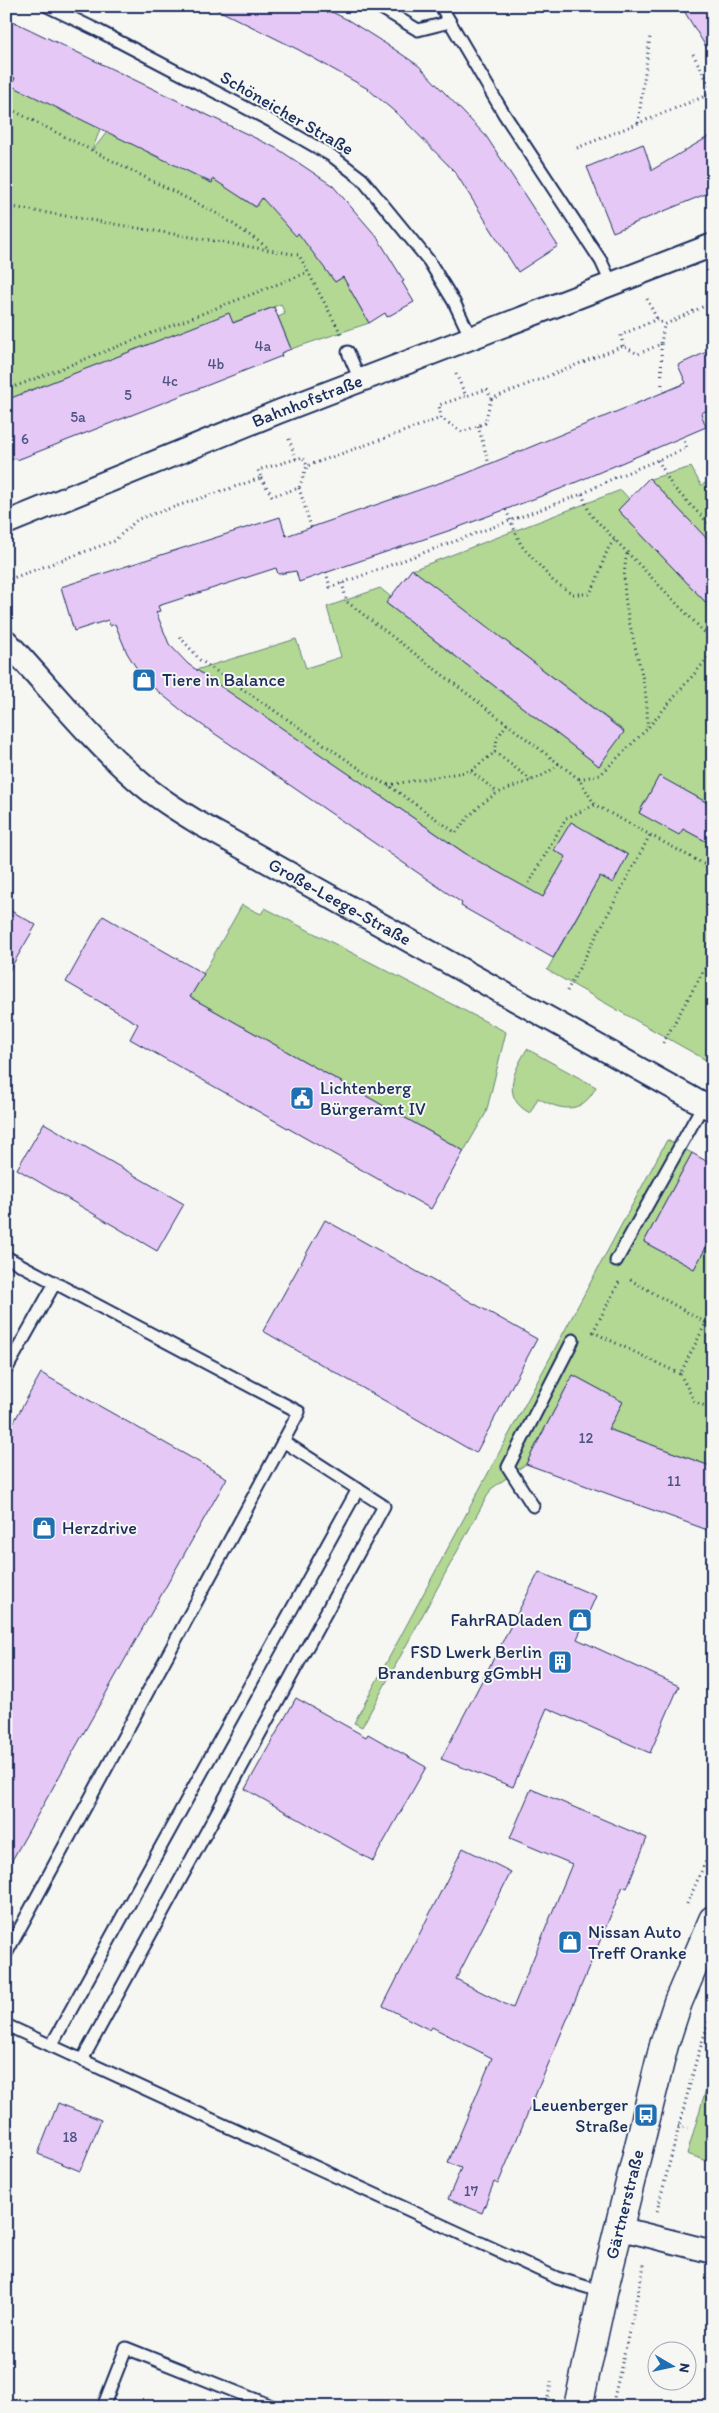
<svg xmlns="http://www.w3.org/2000/svg" width="719" height="2413" font-family="Itim,sans-serif">
<style>
.green{fill:#b2d893;stroke:#668478}
.building{fill:#e6c8f6;stroke:#1b2f5e}
.lines{fill:none;stroke-linecap:round;stroke-linejoin:round}
.lane-casing{stroke:#1b2f5e;stroke-width:15}
.street-casing{stroke:#1b2f5e;stroke-width:26}
.secondary-casing{stroke:#1b2f5e;stroke-width:31}
.path{stroke:#1b2f5e;stroke-width:3;stroke-dasharray:1 4;stroke-linecap:butt}
.lane{stroke:#f6f6f2;stroke-width:11}
.street{stroke:#f6f6f2;stroke-width:22}
.secondary{stroke:#f6f6f2;stroke-width:28}
.labels{text-anchor:middle;dominant-baseline:central;stroke-width:4;stroke-linejoin:round;paint-order:stroke}
.number-label{font-size:15px;fill:#4e5584}
.street-label{font-size:18px;fill:#1b2f5e;stroke:#f6f6f2}
.poi-label{font-size:18px;fill:#1b2f5e;stroke:#f6f6f2;text-anchor:start}
</style>
<rect width="100%" height="100%" fill="#f6f6f2"/>
<filter id="ink" filterUnits="userSpaceOnUse"><feTurbulence type="fractalNoise" baseFrequency=".02" numOctaves="2"/><feDisplacementMap in="SourceGraphic" scale="10" xChannelSelector="R" yChannelSelector="G"/><feConvolveMatrix kernelMatrix="1 2 1 2 8 2 1 2 1" color-interpolation-filters="sRGB"/></filter>
<g filter="url(#ink)">
<g class="green">
<polygon points="6,73 15,78 12,86 60,100 57,109 72,116 76,107 103,121 92,151 107,132 151,144 147,152 161,159 165,151 196,176 211,183 215,175 246,190 242,198 255,207 261,198 291,218 332,265 326,270 335,282 343,277 369,323 291,349 278,317 285,314 281,304 142,358 138,348 6,406"/>
<polygon points="691,467 701,485 713,480 713,545 650,479"/>
<polygon points="621,490 629,499 618,510 713,610 713,794 708,803 659,777 639,812 679,834 683,829 713,845 713,1064 547,970 600,876 613,882 628,855 571,823 554,850 566,857 540,902 520,885 484,866 196,670 296,639 306,668 341,657 327,607 380,588 391,597 387,604 599,766 624,731 412,570"/>
<polygon points="242,905 261,914 265,908 506,1032 486,1113 464,1151 190,997"/>
<path d="M527,1049L596,1087C582,1115 561,1111 538,1098L530,1113C501,1098 513,1072 527,1049Z"/>
<polygon points="667,1140 692,1153 644,1242 694,1269 713,1235 713,1467 608,1429 623,1402 573,1375 526,1464 491,1489 362,1727 354,1723"/>
<polygon points="713,2065 713,2163 687,2154"/>
</g>
<g class="building">
<polygon points="210,6 320,6 348,20 394,49 419,66 486,136 558,246 518,272 455,172 402,118 368,89 299,50"/>
<polygon points="681,6 713,6 713,58"/>
<polygon points="6,18 278,149 333,186 377,237 404,281 402,282 414,302 387,317 385,313 369,323 343,277 335,282 298,233 296,236 262,198 256,207 213,179 212,183 12,86 15,78 6,73"/>
<polygon points="713,134 713,191 613,232 587,167 643,144 652,170"/>
<polygon points="274,307 291,349 281,353 282,356 17,460 16,458 6,462 6,400 229,313 233,323"/>
<polygon points="713,349 713,408 701,413 706,427 560,489 451,530 374,556 299,582 296,571 278,574 276,568 158,606 160,611 156,612 169,644 188,664 469,856 543,897 566,857 554,850 571,822 628,855 613,883 600,876 553,958 461,906 462,903 186,714 144,680 127,653 115,624 110,626 108,620 74,631 61,587 280,517 286,536 465,474 686,383 678,365"/>
<polygon points="649,478 713,545 713,610 618,510"/>
<polygon points="412,569 624,732 599,766 386,603"/>
<polygon points="659,776 713,806 713,845 683,829 679,835 639,813"/>
<polygon points="6,908 36,925 6,976"/>
<polygon points="103,916 204,974 190,997 464,1151 431,1209 130,1039 138,1024 66,982"/>
<polygon points="44,1123 184,1204 157,1251 17,1169"/>
<polygon points="692,1153 713,1165 713,1235 694,1269 644,1242"/>
<polygon points="325,1220 537,1339 476,1453 263,1331"/>
<polygon points="41,1373 227,1478 6,1871 6,1436"/>
<polygon points="573,1375 623,1402 608,1429 713,1467 713,1532 526,1464"/>
<polygon points="539,1572 596,1596 577,1639 679,1686 650,1753 547,1708 513,1787 441,1759"/>
<polygon points="296,1698 366,1737 368,1734 426,1767 373,1861 245,1789"/>
<polygon points="531,1789 647,1838 627,1888 623,1886 498,2184 494,2182 482,2213 448,2199 461,2168 448,2163 492,2058 432,2027 430,2030 383,2006 463,1848 511,1872 456,1979 513,2008 572,1864 510,1838"/>
<polygon points="58,2103 101,2120 80,2171 38,2154"/>
</g>
<g class="lines">
<g class="lane-casing">
<g id="lane">
<polyline points="47,6 97,30 271,121 332,156 362,179 429,261 454,302 471,338"/>
<polyline points="378,6 418,30 450,22 504,114 601,261 612,285"/>
<polyline points="441,6 450,22"/>
<polyline points="348,352 360,380"/>
<polyline points="6,1257 299,1412 6,1954"/>
<polyline points="616,1261 703,1105"/>
<polyline points="6,1370 55,1283"/>
<polyline points="533,1506 508,1467 573,1340"/>
<polyline points="6,2025 557,2278 603,2292"/>
<polyline points="51,2046 358,1489"/>
<polyline points="82,2060 384,1506 283,1441"/>
<polyline points="103,2407 126,2348 274,2407"/>
</g>
</g>
<g class="street-casing">
<g id="street">
<path id="s1" d="M6,523L278,412L713,245"/>
<path id="s2" d="M6,641C49,687 88,737 136,779C156,797 179,811 202,825L713,1110"/>
<polyline points="618,2228 713,2252"/>
</g>
</g>
<g class="secondary-casing">
<g id="secondary">
<path id="s3" d="M578,2407L603,2292L664,2045L678,2002L713,1920"/>
</g>
</g>
<g class="path">
<polyline points="693,54 713,92"/>
<polyline points="6,107 218,214 267,247"/>
<polyline points="638,123 650,37"/>
<polyline points="577,148 713,93"/>
<polyline points="6,206 299,255 341,334"/>
<polyline points="647,299 657,319"/>
<polyline points="661,344 662,393"/>
<polyline points="623,346 621,335 657,319 664,325"/>
<polyline points="456,374 466,396 439,405 441,418 462,432 485,423 491,399 487,389 466,396"/>
<polyline points="6,390 309,272"/>
<polyline points="491,399 623,346 638,354 661,344 664,325 713,302"/>
<polyline points="478,426 489,464"/>
<polyline points="289,439 296,459"/>
<polyline points="658,460 672,486 713,528"/>
<polyline points="261,478 272,496 299,488 307,466"/>
<polyline points="299,488 311,527"/>
<polyline points="582,494 590,514 713,641"/>
<path d="M506,510L521,545L553,581L573,594H589C602,577 602,551 615,540"/>
<path d="M627,554C614,612 651,669 647,727"/>
<polyline points="326,572 330,587 342,583 582,494 614,478 687,448 683,438"/>
<polyline points="10,579 114,541 138,519 261,478 258,470 303,457 307,466 441,418"/>
<polyline points="342,583 347,602 579,779 595,805 713,869"/>
<path d="M180,637L200,660L372,777L388,785L456,833C468,817 479,804 496,794C517,783 542,781 559,763"/>
<polyline points="495,752 531,780"/>
<polyline points="471,771 498,793"/>
<polyline points="579,779 600,775 647,729 713,652"/>
<polyline points="388,785 471,771 495,752 497,738 507,724"/>
<polyline points="529,883 566,818 595,805"/>
<polyline points="567,991 650,835"/>
<polyline points="663,1043 713,954"/>
<polyline points="706,1323 713,1318"/>
<polyline points="593,1332 680,1374 706,1323 627,1278"/>
<polyline points="593,1332 620,1280"/>
<polyline points="680,1374 695,1402 713,1409"/>
<polyline points="687,1904 713,1845"/>
<polyline points="678,2126 688,2128"/>
<polyline points="657,2211 696,2061 713,2009"/>
<polyline points="546,2407 552,2378"/>
<polyline points="612,2407 645,2261"/>
</g>
<use href="#lane" class="lane"/>
<use href="#street" class="street"/>
<use href="#secondary" class="secondary"/>
</g>
</g>
<defs>
<g id="shop-square" transform="scale(1.25)"><rect x="-9" y="-9" width="18" height="18" rx="4" fill="#1f6fb2" stroke="#f6f6f2"/><path d="M-5-2.5h2.3a2.7 3.5 0 0 1 5.4 0H5L5.5 6h-11ZM-1.5-2.5h3a1.5 2.3 0 0 0-3 0Z" fill="#fff"/></g>
<g id="civic-square" transform="scale(1.25)"><rect x="-9" y="-9" width="18" height="18" rx="4" fill="#1f6fb2" stroke="#f6f6f2"/><path d="M-.6-6.5H3V-4.5H.6V-3L4-1V1h2V6H-6V1h2V-1L-.6-3ZM-1.2 2.5V6h2.4V2.5Z" fill="#fff"/></g>
<g id="building-square" transform="scale(1.25)"><rect x="-9" y="-9" width="18" height="18" rx="4" fill="#1f6fb2" stroke="#f6f6f2"/><path d="M-4-6H4V6H1V3H-1V6H-4ZM-2.5-4.3h1.7v1.8h-1.7ZM.8-4.3h1.7v1.8H.8ZM-2.5-1h1.7V.8h-1.7ZM.8-1h1.7V.8H.8Z" fill="#fff"/></g>
<g id="bus-square" transform="scale(1.25)"><rect x="-9" y="-9" width="18" height="18" rx="4" fill="#1f6fb2" stroke="#f6f6f2"/><path d="M-5-6H5V4H4V6H2V4H-2V6H-4V4H-5ZM-3.5-4V0h7V-4ZM-3.5 1.2v1.5H-2V1.2ZM2 1.2v1.5H3.5V1.2Z" fill="#fff"/></g>
</defs>
<g fill-rule="evenodd">
<use href="#shop-square" x="144" y="680"/>
<use href="#civic-square" x="302" y="1098"/>
<use href="#shop-square" x="44" y="1528"/>
<use href="#shop-square" x="580" y="1620"/>
<use href="#building-square" x="560" y="1662"/>
<use href="#shop-square" x="570" y="1942"/>
<use href="#bus-square" x="646" y="2115"/>
</g>
<g class="labels">
<g class="number-label">
<text x="263" y="346">4a</text>
<text x="216" y="364">4b</text>
<text x="170" y="381">4c</text>
<text x="128" y="395">5</text>
<text x="78" y="417">5a</text>
<text x="25" y="439">6</text>
<text x="586" y="1438">12</text>
<text x="674" y="1481">11</text>
<text x="70" y="2137">18</text>
<text x="471" y="2191">17</text>
</g>
<g class="street-label">
<text transform="translate(287 113) rotate(30)">Schöneicher Straße</text>
<text stroke="none"><textPath href="#s1" startOffset="325">Bahnhofstraße</textPath></text>
<text stroke="none"><textPath href="#s2" startOffset="428">Große-Leege-Straße</textPath></text>
<text stroke="none"><textPath href="#s3" startOffset="208">Gärtnerstraße</textPath></text>
</g>
<g class="poi-label">
<text x="162" y="680">Tiere in Balance</text>
<text x="320" y="1088">Lichtenberg<tspan x="320" dy="21">Bürgeramt IV</tspan></text>
<text x="62" y="1528">Herzdrive</text>
<text x="562" y="1620" text-anchor="end">FahrRADladen</text>
<text x="542" y="1652" text-anchor="end">FSD Lwerk Berlin<tspan x="542" dy="21">Brandenburg gGmbH</tspan></text>
<text x="588" y="1932">Nissan Auto<tspan x="588" dy="21">Treff Oranke</tspan></text>
<text x="628" y="2105" text-anchor="end">Leuenberger<tspan x="628" dy="21">Straße</tspan></text>
</g>
</g>
<rect width="719" height="2413" fill="none" stroke="#f6f6f2" stroke-width="25"/>
<rect x="12" y="12" width="694" height="2388" fill="none" stroke="#1b2f5e" stroke-width="2" filter="url(#ink)"/>
<g transform="translate(672 2366) rotate(99)"><circle r="24" fill="#f6f6f2" stroke="#9ea6b7"/>
<path d="M0-4L9 19L0 12L-9 19Z" fill="#1f6fb2"/>
<text y="-8" font-size="14" font-weight="bold" text-anchor="middle" fill="#1b2f5e">N</text>
</g>
</svg>
